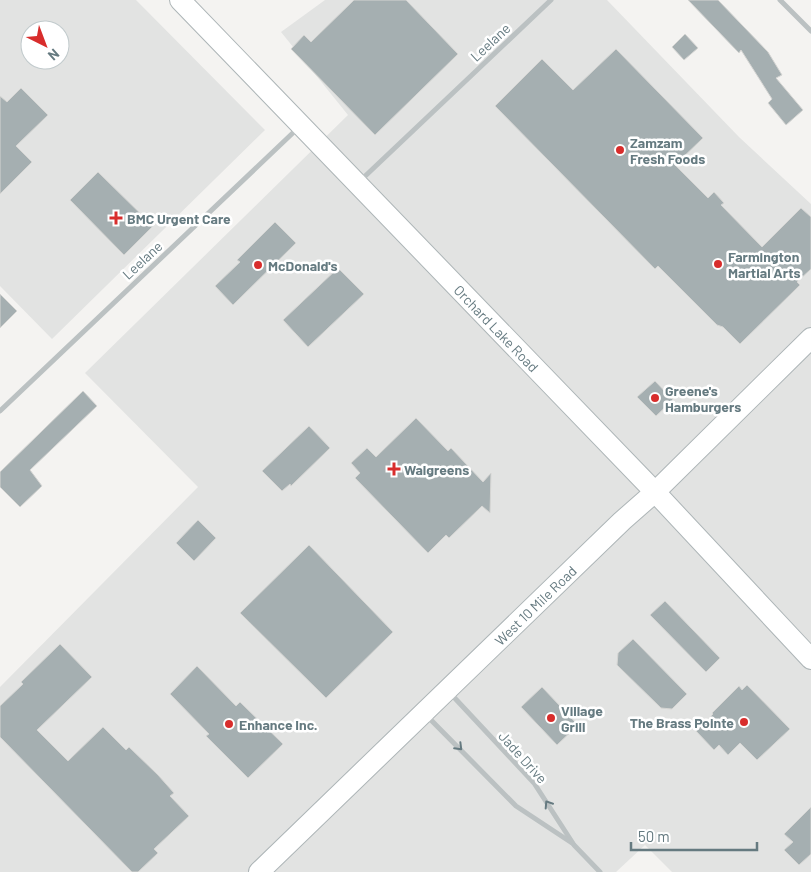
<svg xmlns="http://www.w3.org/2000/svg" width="811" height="872" font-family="Barlow,sans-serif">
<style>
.built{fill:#e2e3e2;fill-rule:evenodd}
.building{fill:#a5afb1;stroke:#d5d5d3}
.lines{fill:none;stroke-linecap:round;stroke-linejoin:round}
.secondary-casing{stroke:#adb5b7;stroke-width:22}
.street{stroke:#bbc1c2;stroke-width:5}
.secondary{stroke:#fff;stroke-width:20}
.oneway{stroke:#657a80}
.poi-dot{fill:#d82d2c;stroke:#fff;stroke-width:2}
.labels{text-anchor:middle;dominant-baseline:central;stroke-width:5;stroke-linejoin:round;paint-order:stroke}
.street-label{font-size:14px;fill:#657a80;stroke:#fff}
.poi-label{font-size:14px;font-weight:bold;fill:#657a80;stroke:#fff;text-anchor:start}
</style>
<rect width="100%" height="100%" fill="#f4f3f1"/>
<g class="built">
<path d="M0,0H136L265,130L52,339L0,286ZM30,30H60V60H30Z"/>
<polygon points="325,0 607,0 739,137 811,204 811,872 672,872 645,845 616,872 0,872 0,687 198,487 85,373 348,115 281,32"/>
</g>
<g class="building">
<polygon points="354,0 406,0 458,54 375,135 291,49 304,35 311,42"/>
<polygon points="688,0 718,0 768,52 782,75 776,78 803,110 786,125 768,103 772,99 741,50 739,53"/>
<polygon points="685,34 698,48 684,60 672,47"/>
<polygon points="616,49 703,138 675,165 708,198 714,192 724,203 721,205 762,247 801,208 811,217 811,269 797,282 800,285 740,344 723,327 717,325 658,266 655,269 495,106 542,59 573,90"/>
<polygon points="21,88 48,115 16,146 32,162 0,194 0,96 7,102"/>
<polygon points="98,172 153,226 124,255 70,200"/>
<polygon points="275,222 296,243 233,305 215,286 240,262 237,260"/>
<polygon points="338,268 364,294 308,347 283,320"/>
<polygon points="0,294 17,311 0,328"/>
<polygon points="655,381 673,400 656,416 637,397"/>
<polygon points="83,391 97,406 30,470 42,486 20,507 0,487 0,472"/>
<polygon points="416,418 448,451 451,448 483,482 491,473 490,513 482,506 449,538 446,535 428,553 355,478 360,473 351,463 367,448 376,457"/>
<polygon points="309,426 330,448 291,486 290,484 282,491 262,471"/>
<polygon points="198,520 216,538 194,561 176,543"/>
<polygon points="309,545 393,632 326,698 240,613"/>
<polygon points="665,601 720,658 706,672 650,615"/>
<polygon points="633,639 687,694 672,709 661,708 617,665 618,653"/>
<polygon points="60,644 92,677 37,730 68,761 103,727 126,750 129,747 158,775 174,793 170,796 189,816 154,849 158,853 138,872 132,872 0,737 0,706 23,684 21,682"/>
<polygon points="197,666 236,706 240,702 283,744 248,778 206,736 209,734 170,694"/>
<polygon points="747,685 790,729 757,760 740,743 728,755 719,745 714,750 696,731 713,714 712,713 739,686 742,690"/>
<polygon points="542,687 578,725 557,745 521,707"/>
<polygon points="811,807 811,854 799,865 784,850 793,842 784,834"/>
</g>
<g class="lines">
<g class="secondary-casing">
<g id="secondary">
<path id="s1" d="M180,0L655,492L811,659"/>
<path id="s2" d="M259,872L622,521L655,492L811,338"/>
</g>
</g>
<g class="street">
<polyline points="780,0 811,31"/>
<polyline points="361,180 551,0"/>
<polyline points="0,411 297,129"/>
<polyline points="450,693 534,783 574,845 600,872"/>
<polyline points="427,716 516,806 572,843"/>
</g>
<use href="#secondary" class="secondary"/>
</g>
<defs><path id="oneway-chevron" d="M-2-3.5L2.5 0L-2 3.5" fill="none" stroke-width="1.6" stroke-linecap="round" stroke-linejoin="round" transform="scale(1.25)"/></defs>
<g class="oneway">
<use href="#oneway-chevron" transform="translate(459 747) rotate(45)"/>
<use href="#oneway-chevron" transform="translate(548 804) rotate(-123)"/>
</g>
<g class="poi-dot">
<circle cx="620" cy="150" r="5"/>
<path d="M113.5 210.5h5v5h5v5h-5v5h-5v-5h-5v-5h5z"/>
<circle cx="718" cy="264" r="5"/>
<circle cx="258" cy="265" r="5"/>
<circle cx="655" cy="398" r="5"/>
<path d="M391.5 461.5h5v5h5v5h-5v5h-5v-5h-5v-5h5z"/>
<circle cx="551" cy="718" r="5"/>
<circle cx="744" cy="722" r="5"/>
<circle cx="229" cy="724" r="5"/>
</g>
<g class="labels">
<g class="street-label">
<text transform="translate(490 42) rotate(-43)">Leelane</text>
<text transform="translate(142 260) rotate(-43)">Leelane</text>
<text stroke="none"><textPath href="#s1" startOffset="456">Orchard Lake Road</textPath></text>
<text stroke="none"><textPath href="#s2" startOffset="384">West 10 Mile Road</textPath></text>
<text transform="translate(523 757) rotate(48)">Jade Drive</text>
</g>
<g class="poi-label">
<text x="630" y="142">Zamzam<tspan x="630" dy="16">Fresh Foods</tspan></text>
<text x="127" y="218">BMC Urgent Care</text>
<text x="728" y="256">Farmington<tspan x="728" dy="16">Martial Arts</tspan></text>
<text x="268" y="265">McDonald's</text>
<text x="665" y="390">Greene's<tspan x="665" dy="16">Hamburgers</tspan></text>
<text x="404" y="469">Walgreens</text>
<text x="561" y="710">Village<tspan x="561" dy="16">Grill</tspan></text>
<text x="734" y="722" text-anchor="end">The Brass Pointe</text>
<text x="239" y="724">Enhance Inc.</text>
</g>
</g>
<g transform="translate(45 45) rotate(138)"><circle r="24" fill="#ffffff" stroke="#c1cacc"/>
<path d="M0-4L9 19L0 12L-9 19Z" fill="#d82d2c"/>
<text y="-8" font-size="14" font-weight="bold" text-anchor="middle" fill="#657a80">N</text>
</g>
<path d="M631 842v8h126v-8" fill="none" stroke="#657a80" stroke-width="2.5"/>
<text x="638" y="842" font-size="15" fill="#657a80" stroke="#ffffff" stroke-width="4" paint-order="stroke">50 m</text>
</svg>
